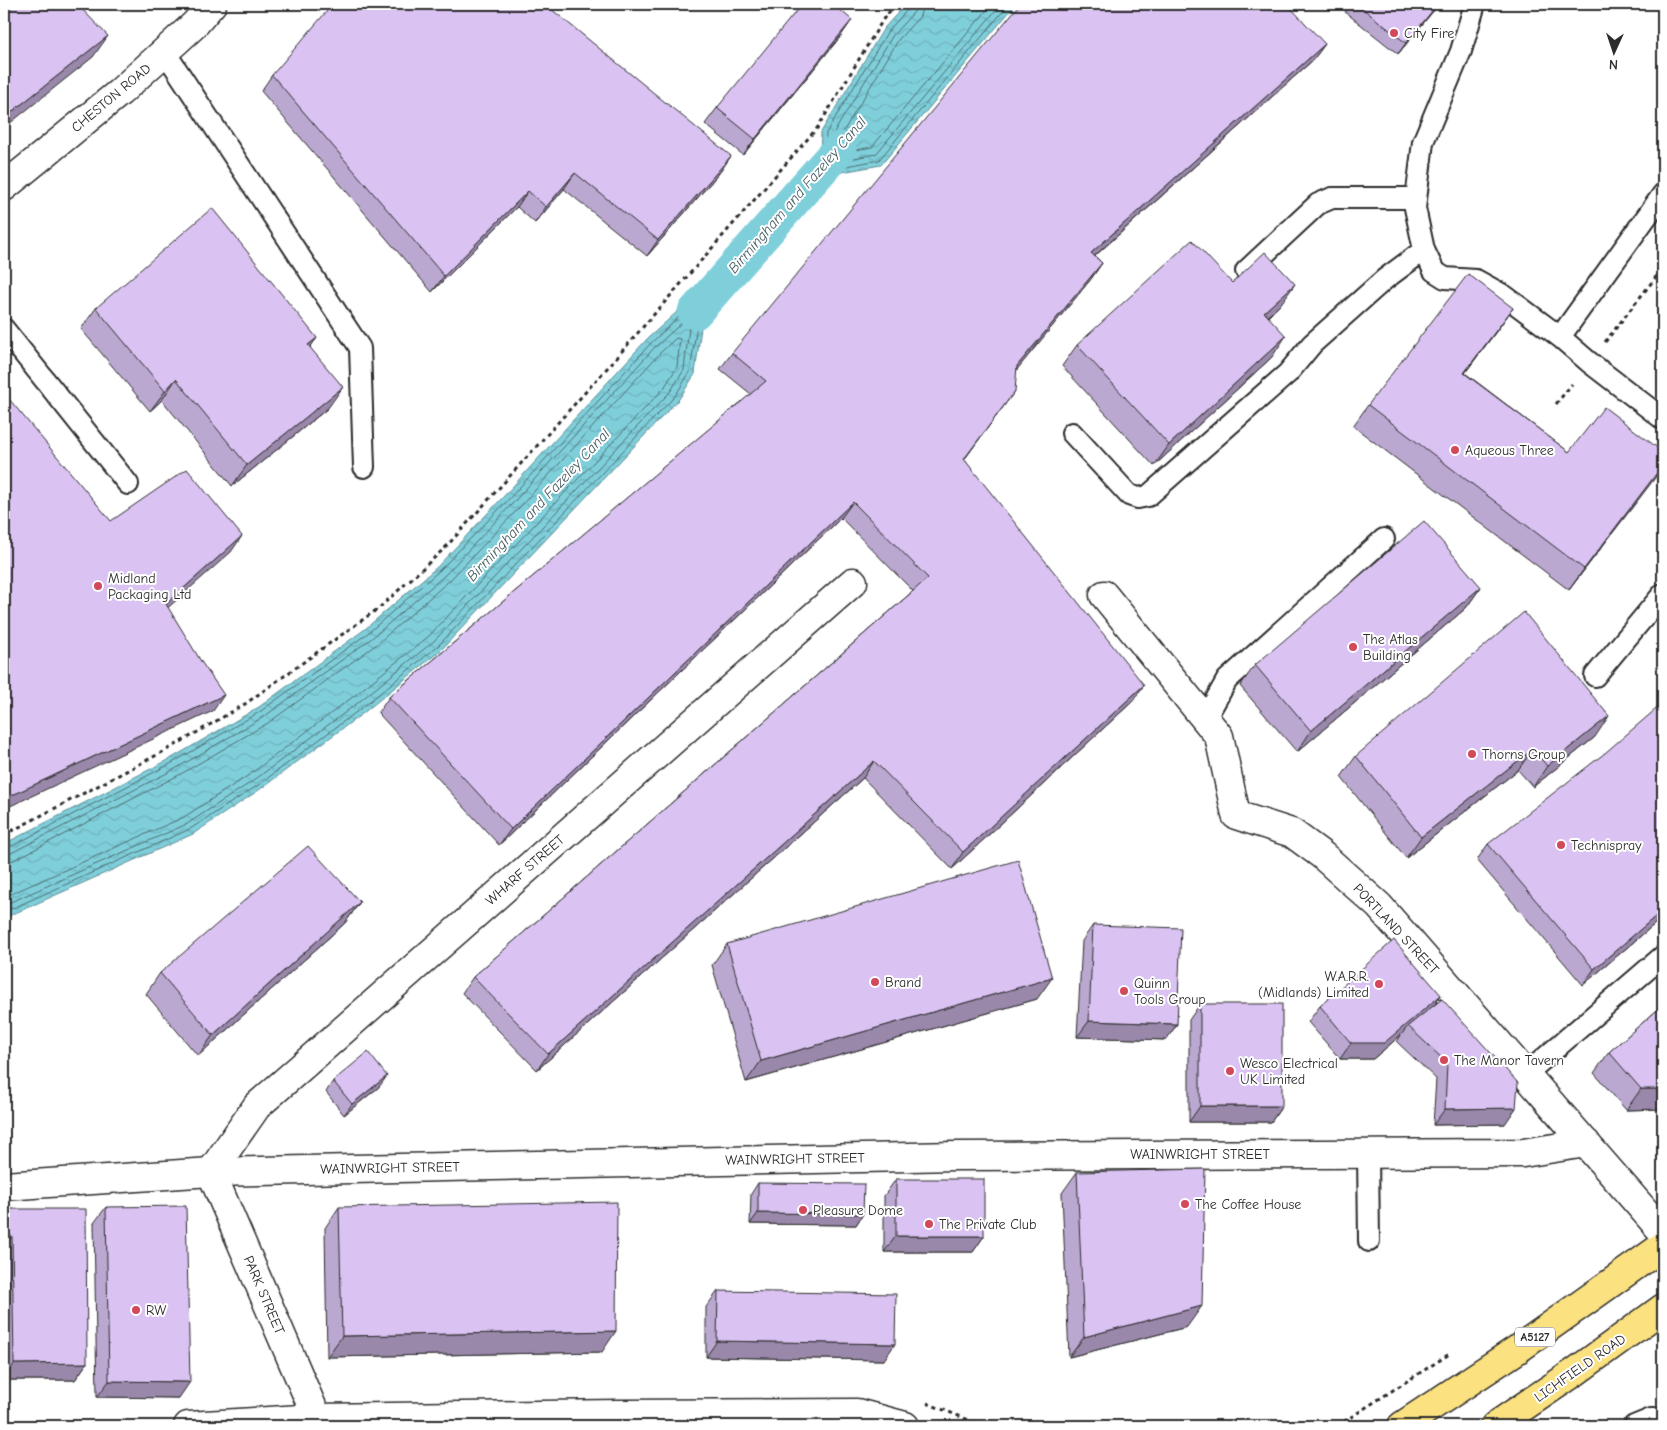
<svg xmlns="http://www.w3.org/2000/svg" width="1667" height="1430" font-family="'Comic Neue',sans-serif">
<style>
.water{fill:url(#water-waves);stroke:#5d8d95}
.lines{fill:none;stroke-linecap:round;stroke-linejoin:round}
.shore{stroke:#4d6d71;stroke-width:1}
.canal{stroke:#7fcfdb;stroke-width:35}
.lane-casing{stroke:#2b2b2b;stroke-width:24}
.street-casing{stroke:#2b2b2b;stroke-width:31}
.secondary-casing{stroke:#2b2b2b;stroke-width:31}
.primary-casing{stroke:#2b2b2b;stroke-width:31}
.path{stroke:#2b2b2b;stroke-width:3;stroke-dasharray:4 4;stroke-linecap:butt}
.lane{stroke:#fff;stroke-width:20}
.street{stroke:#fff;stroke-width:28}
.secondary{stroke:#fff;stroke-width:28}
.primary{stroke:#fbe180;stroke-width:28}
.wall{fill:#bba8d1;stroke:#2b2b2b}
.shaded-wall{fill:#98a;stroke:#2b2b2b}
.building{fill:#dac3f3;stroke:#2b2b2b}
.poi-dot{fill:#d1495b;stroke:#fff;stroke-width:2}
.labels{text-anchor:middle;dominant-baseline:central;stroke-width:4;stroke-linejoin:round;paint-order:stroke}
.shield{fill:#fff;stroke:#6b6b6b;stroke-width:1}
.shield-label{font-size:12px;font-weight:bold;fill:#2b2b2b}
.poi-label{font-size:14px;fill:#2b2b2b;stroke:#fff;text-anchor:start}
.street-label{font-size:14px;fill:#2b2b2b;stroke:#fff}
.water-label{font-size:15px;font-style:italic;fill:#445c60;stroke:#fff}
</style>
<defs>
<pattern id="water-waves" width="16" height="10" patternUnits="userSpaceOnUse" patternTransform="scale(1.25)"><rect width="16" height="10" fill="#7fcfdb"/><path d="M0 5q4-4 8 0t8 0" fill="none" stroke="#6eb2bc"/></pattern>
</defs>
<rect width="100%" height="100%" fill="#fff"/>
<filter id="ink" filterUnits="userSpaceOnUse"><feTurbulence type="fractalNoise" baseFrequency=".02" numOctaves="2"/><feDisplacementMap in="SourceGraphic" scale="10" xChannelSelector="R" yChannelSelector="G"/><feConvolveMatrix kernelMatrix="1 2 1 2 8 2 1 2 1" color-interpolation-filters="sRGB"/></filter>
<g filter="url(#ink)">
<g class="water">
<polygon points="906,4 1016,4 881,165 836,173 808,185 820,155 821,132 884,28"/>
<polygon points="725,276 703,312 695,374 679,399 441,650 362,714 259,790 193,834 4,918 4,844 170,759 259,707 365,629 437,567 504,496 647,339 678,311"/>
</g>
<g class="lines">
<g class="shore">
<polyline points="909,4 908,9 888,31 826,133 825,156 819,170 821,173 835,168 879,160 1009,4"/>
<polyline points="916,4 914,12 893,35 833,134 830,160 832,162 876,154 1001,4"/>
<polyline points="923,4 920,16 899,39 840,137 839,151 840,153 872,147 992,4"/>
<polyline points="4,848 8,848 172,763 261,711 368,633 440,570 508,500 651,343 681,315 697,303 700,304 690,372 675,396 438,646 359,710 257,786 190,829 4,912"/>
<polyline points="4,854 11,853 175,769 265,716 372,638 445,575 512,504 655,347 685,320 690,319 684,370 670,392 434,641 355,705 253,781 187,824 4,905"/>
<polyline points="4,862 14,860 179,775 268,723 377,644 450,580 518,509 660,353 676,338 680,339 677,367 664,388 429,636 350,699 249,775 184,817 4,897"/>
</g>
<polyline class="canal" points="695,312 839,149"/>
<g class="lane-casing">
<g id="lane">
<polyline points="1475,4 1461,51 1423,142 1415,208 1424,250 1434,271 1445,278 1476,280 1505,296 1560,337 1663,194"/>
<polyline points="165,52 360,348 364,467"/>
<polyline points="1246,271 1318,204 1332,198 1416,198"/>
<polyline points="4,329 128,484"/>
<polyline points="1560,337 1589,362 1663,419"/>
<polyline points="1072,433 1129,495 1138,498 1148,496 1288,373 1312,344 1385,279 1424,250"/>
<polyline points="1595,676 1663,594"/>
<polyline points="1205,719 1227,680 1384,539"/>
<polyline points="1526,1074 1663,956"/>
<polyline points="1368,1153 1369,1241"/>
<polyline points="1634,1426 1651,1419 1663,1419"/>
</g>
</g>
<g class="street-casing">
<g id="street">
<polyline points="4,187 120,92 194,25 212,4"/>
<polyline points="1104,595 1219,736 1236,815 1292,833 1322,855 1379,906 1663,1232"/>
<polyline points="4,1186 211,1172 956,1156 1523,1153 1586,1143"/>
<polyline points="317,1418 211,1172 257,1106 853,582"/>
</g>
</g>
<g class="secondary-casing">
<polyline id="secondary" points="188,1426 317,1418 619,1414 857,1413 905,1426"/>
</g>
<g class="primary-casing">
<g id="primary">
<polyline points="1402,1426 1518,1349 1663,1246"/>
<polyline points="1495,1426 1575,1372 1663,1308"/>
</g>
</g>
<g class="path">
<polyline points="1605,342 1663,268"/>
<polyline points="1556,404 1572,384"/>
<polyline points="4,835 174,746 245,704 379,608 445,548 608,367 818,127 884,18 896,4"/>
<polyline points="927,1403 983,1426"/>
<polyline points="1337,1426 1451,1353"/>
</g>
<use href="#lane" class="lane"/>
<use href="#street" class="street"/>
<use href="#secondary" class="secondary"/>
<use href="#primary" class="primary"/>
</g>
<g class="wall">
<polygon points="1351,4 1439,4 1398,54 1345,12"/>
<polygon points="841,36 743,155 705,124 717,108"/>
<polygon points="1325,44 1313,60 1095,256 1102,263 1091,279 1017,369 1003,407 964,459 1133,701 952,869 863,778 537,1070 462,993 473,977 913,591 841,518 499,845 378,713 389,697 751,394 720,369 732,353"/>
<polygon points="272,75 731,156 720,172 647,256 564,189 535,223 517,207 432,292 261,91"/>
<polygon points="1232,283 1280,305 1268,317 1272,357 1154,466 1062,366 1077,345"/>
<polygon points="96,308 317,338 310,347 328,408 232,486 162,400 150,411 81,329"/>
<polygon points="1513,308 1498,329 1465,373 1569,452 1663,452 1663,466 1569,590 1353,426 1368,405"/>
<polygon points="1481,587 1466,608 1297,752 1240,686 1255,665"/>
<polygon points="1595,737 1533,787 1518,770 1406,858 1341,777 1356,756"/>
<polygon points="1488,844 1663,917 1583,985 1477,860"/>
<polygon points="360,902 345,923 198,1056 146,994 160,973"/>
<polygon points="1093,925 1177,1024 1166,1040 1077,1037 1082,941"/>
<polygon points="727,944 1037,999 746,1082 712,965"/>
<polygon points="1441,995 1434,1006 1505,1124 1433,1125 1436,1079 1397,1042 1401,1035 1373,1059 1340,1059 1308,1022 1320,1006"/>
<polygon points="1200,1004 1282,1106 1271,1122 1189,1122 1189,1020"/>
<polygon points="1663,1005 1663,1109 1626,1110 1594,1073 1609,1052"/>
<polygon points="333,1081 379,1087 344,1115 326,1092"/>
<polygon points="1077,1172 1187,1327 1069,1357 1062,1193"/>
<polygon points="896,1179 984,1236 973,1252 884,1252 884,1196"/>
<polygon points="758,1183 863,1214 856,1225 750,1224 751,1194"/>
<polygon points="106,1207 179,1398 97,1397 94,1223"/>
<polygon points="339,1207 602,1352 327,1357 325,1228"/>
<polygon points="4,1209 87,1363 75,1380 4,1380"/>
<polygon points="718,1291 884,1360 706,1357 706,1307"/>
</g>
<g class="shaded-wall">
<polygon points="1438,4 1439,4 1398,54 1406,43"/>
<polygon points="852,20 841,36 743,155 755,139"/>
<polygon points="108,36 93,57 4,128 4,118"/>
<polygon points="1325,44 1313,60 1080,269 1091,253"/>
<polygon points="731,156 720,172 647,256 658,240"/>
<polygon points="575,173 564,189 535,223 546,207"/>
<polygon points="528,191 517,207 432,292 444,276"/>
<polygon points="1102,263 1091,279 1006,383 1017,366"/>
<polygon points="1295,284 1280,305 1249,333 1264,312"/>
<polygon points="1513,308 1498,329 1449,394 1464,373"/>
<polygon points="1286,336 1272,357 1154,466 1169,445"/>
<polygon points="317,338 302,358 308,345"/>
<polygon points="176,379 162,400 150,411 165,391"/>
<polygon points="343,387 328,408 232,486 247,465"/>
<polygon points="1015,391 1003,407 953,475 964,459"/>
<polygon points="1663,465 1655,478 1569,590 1584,569"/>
<polygon points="853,502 841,518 499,845 511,829"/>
<polygon points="242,536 231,552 154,620 166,604"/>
<polygon points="1481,587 1466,608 1297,752 1311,731"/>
<polygon points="1144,685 1133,701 952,869 963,852"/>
<polygon points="224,695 213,711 4,809 4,799"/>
<polygon points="1609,716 1595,737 1533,787 1547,766"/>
<polygon points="1533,749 1518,770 1406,858 1421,837"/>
<polygon points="874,761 863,778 537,1070 548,1054"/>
<polygon points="360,902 345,923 198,1056 213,1035"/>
<polygon points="1663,910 1663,917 1583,985 1594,969"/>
<polygon points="1052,978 1037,999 746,1082 761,1061"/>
<polygon points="1441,995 1430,1012 1408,1026 1401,1035 1373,1059 1340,1059 1351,1043"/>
<polygon points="1089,1021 1177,1024 1166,1040 1077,1037"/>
<polygon points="387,1076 379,1087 344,1115 352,1104"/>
<polygon points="1641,1089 1663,1089 1663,1109 1626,1110"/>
<polygon points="1200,1106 1282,1106 1271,1122 1189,1122"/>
<polygon points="1516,1108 1505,1124 1433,1125 1445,1109"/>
<polygon points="758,1213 863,1214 856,1225 750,1224"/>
<polygon points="4,1236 12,1236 4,1247"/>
<polygon points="896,1236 984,1236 973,1252 884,1252"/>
<polygon points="1202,1306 1187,1327 1069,1357 1084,1337"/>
<polygon points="616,1331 602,1352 327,1357 342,1336"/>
<polygon points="717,1341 895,1344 884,1360 706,1357"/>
<polygon points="87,1363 75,1380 4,1380 14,1364"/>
<polygon points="109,1381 190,1382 179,1398 97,1397"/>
</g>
<g class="building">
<polygon points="4,4 77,4 108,36 4,118"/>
<polygon points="333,4 545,4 731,156 658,240 575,173 546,207 528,191 444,276 272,75"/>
<polygon points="802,4 833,4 852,20 755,139 717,108"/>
<polygon points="1020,4 1287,4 1325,44 1091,253 1102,263 1017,366 1015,391 964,459 1144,685 963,852 874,761 548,1054 473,977 928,578 853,502 511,829 389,697 766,381 732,353"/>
<polygon points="1357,4 1438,4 1406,43"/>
<polygon points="212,208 317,338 308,345 343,387 247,465 176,379 165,391 96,308"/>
<polygon points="1192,240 1232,283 1265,252 1295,284 1264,312 1286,336 1169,445 1077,345"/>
<polygon points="1468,274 1513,308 1464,373 1569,452 1604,407 1663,452 1663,465 1584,569 1368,405"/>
<polygon points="4,393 111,521 187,469 242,536 166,604 202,663 224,695 4,799"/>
<polygon points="1424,521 1481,587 1311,731 1255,665"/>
<polygon points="1524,612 1609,716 1547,766 1533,749 1421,837 1356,756"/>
<polygon points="1663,703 1663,910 1594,969 1488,844 1605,753"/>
<polygon points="308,846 360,902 213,1035 160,973"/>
<polygon points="1018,860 1052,978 761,1061 727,944"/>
<polygon points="1093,925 1181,928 1177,1024 1089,1021"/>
<polygon points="1394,940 1441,995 1384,1043 1351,1043 1320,1006"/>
<polygon points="1442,999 1518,1083 1516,1108 1445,1109 1447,1063 1408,1026"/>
<rect x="1200" y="1004" width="82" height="102"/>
<polygon points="1663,1005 1663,1089 1641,1089 1609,1052"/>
<polygon points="368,1052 387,1076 352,1104 333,1081"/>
<polygon points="1205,1169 1202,1306 1084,1337 1077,1172"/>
<rect x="896" y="1179" width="88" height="57"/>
<polygon points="758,1183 864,1184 863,1214 758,1213"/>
<polygon points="617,1202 616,1331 342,1336 339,1207"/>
<polygon points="186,1206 190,1382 109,1381 106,1207"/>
<polygon points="4,1209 86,1209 87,1363 14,1364 12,1236 4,1236"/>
<polygon points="718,1291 896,1294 895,1344 717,1341"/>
</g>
</g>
<g class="poi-dot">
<circle cx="1394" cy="33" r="5"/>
<circle cx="1455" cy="450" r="5"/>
<circle cx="98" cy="586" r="5"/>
<circle cx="1353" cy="647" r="5"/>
<circle cx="1472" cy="754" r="5"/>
<circle cx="1561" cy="845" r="5"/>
<circle cx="875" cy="982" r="5"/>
<circle cx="1379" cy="984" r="5"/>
<circle cx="1124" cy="991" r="5"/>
<circle cx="1444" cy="1060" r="5"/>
<circle cx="1230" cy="1071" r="5"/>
<circle cx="1185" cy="1204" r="5"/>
<circle cx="803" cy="1210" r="5"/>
<circle cx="929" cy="1224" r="5"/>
<circle cx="136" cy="1310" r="5"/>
</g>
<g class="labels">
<rect class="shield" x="1515" y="1327.5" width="40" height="19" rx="4"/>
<g class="shield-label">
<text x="1535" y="1337">A5127</text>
</g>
<g class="poi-label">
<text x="1404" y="33">City Fire</text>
<text x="1465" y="450">Aqueous Three</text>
<text x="108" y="578">Midland<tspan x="108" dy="16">Packaging Ltd</tspan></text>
<text x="1363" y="639">The Atlas<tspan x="1363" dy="16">Building</tspan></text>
<text x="1482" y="754">Thorns Group</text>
<text x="1571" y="845">Technispray</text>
<text x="1369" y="976" text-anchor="end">W.A.R.R.<tspan x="1369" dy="16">(Midlands) Limited</tspan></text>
<text x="885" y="982">Brand</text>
<text x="1134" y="983">Quinn<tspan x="1134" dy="16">Tools Group</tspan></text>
<text x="1454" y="1060">The Manor Tavern</text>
<text x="1240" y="1063">Wesco Electrical<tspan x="1240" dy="16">UK Limited</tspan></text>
<text x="1195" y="1204">The Coffee House</text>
<text x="813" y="1210">Pleasure Dome</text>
<text x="939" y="1224">The Private Club</text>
<text x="146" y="1310">RW</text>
</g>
<g class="street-label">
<text transform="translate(111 98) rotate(-40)">CHESTON ROAD</text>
<text transform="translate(525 870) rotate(-41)">WHARF STREET</text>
<text transform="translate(1396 929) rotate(47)">PORTLAND STREET</text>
<text x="1200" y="1154">WAINWRIGHT STREET</text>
<text transform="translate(795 1159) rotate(-1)">WAINWRIGHT STREET</text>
<text transform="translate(390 1168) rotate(-1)">WAINWRIGHT STREET</text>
<text transform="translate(264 1295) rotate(67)">PARK STREET</text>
<text transform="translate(1580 1368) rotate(-35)">LICHFIELD ROAD</text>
</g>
<g class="water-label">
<text transform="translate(797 195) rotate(-49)">Birmingham and Fazeley Canal</text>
<text transform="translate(538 505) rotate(-47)">Birmingham and Fazeley Canal</text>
</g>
</g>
<rect width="1667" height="1430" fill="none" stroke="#fff" stroke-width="20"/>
<rect x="10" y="10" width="1647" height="1410" fill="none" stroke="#2b2b2b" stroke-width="2" filter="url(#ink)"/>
<g transform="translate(1614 52) rotate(183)" stroke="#ffffff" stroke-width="4" paint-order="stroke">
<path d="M0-4L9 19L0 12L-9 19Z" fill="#2b2b2b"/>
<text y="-8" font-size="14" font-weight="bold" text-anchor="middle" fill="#2b2b2b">N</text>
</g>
</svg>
